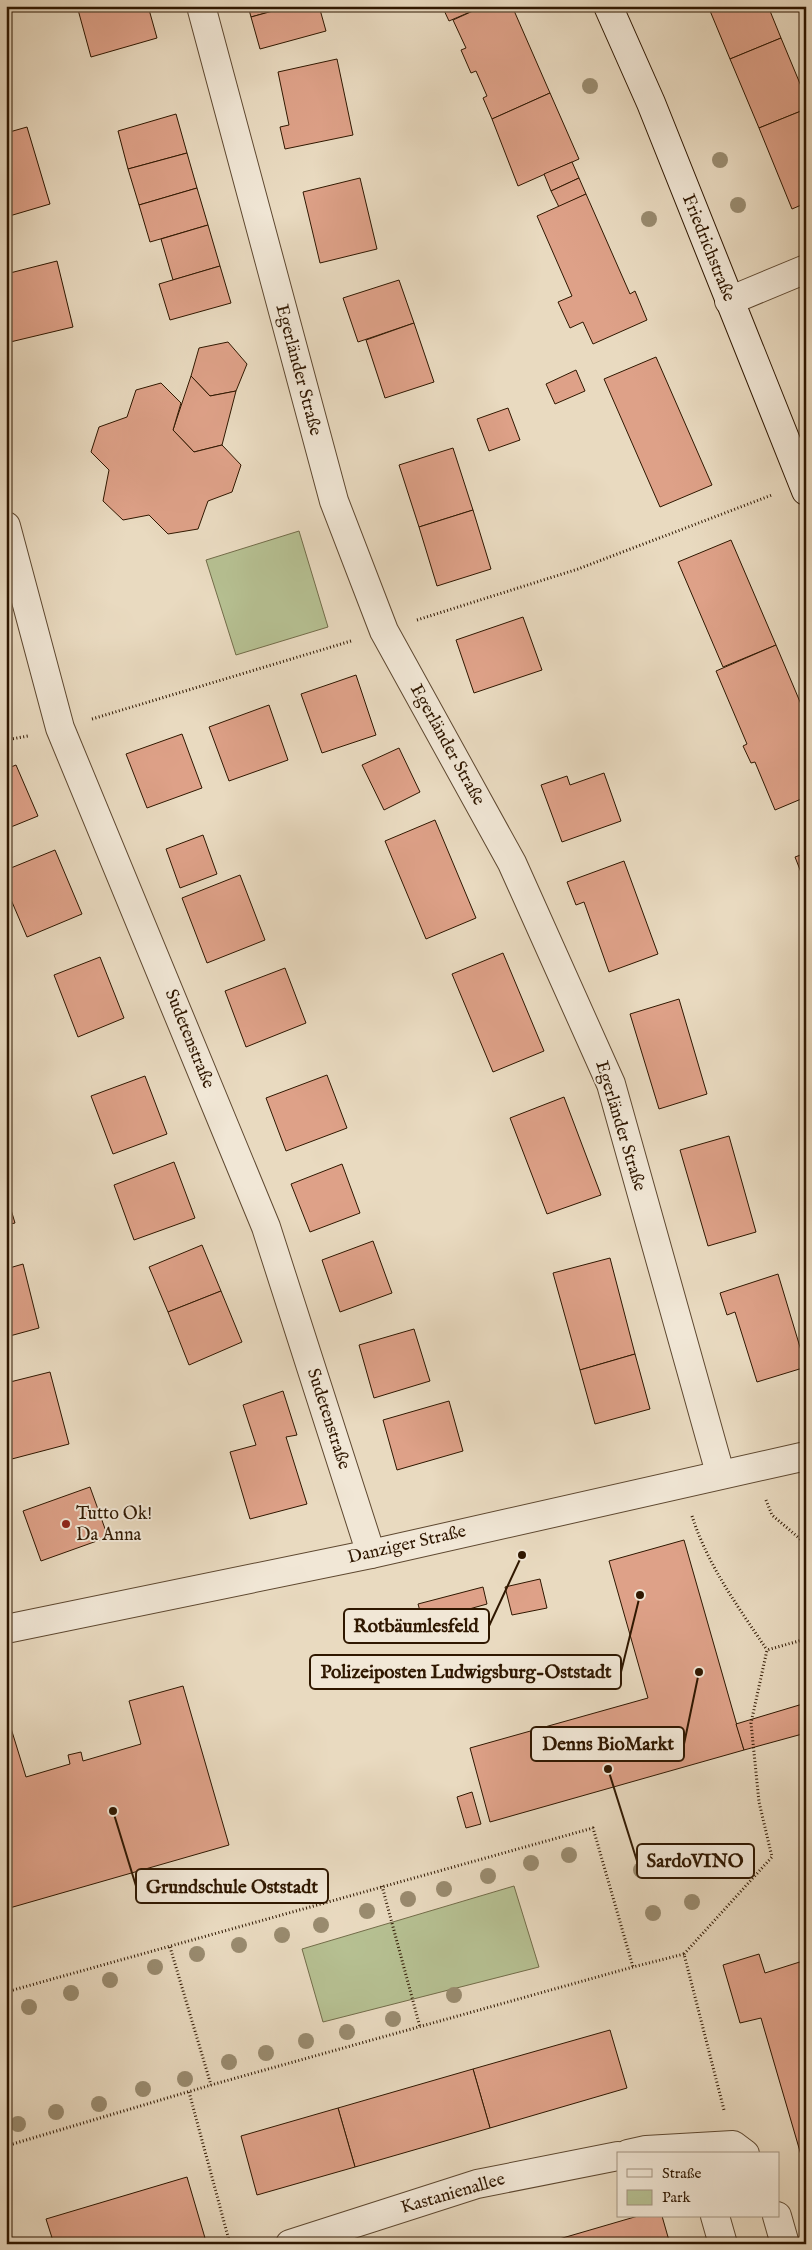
<svg xmlns="http://www.w3.org/2000/svg" width="812" height="2250" font-family="'IM FELL English',serif">
<style>
.green{fill:#b6c092;stroke:#726c49}
.building{fill:#dea188;stroke:#2f1700}
.lines{fill:none;stroke-linecap:round;stroke-linejoin:round}
.minor-casing{stroke:#5e4830;stroke-width:30}
.secondary-casing{stroke:#2f1700;stroke-width:30}
.path{stroke:#2f1700;stroke-width:3;stroke-dasharray:1 2.5;stroke-linecap:butt}
.minor{stroke:#f1e7d6;stroke-width:28}
.secondary{stroke:#f1e7d6;stroke-width:28}
.tree{fill:#998b6f}
.poi-dot{fill:#8f2418;stroke:#f1e7d6;stroke-width:2}
.labels{text-anchor:middle;dominant-baseline:central;stroke-width:4;stroke-linejoin:round;paint-order:stroke}
.street-label{font-size:18px;fill:#2f1700;stroke:#f1e7d6}
.poi-label{font-size:18px;fill:#2f1700;stroke:#f1e7d6;text-anchor:start}
.leader{fill:none;stroke:#2f1700;stroke-width:2}
.callout-dot{fill:#2f1700;stroke:#f1e7d6;stroke-width:2}
.callout{fill:#f1e7d6;stroke:#2f1700;stroke-width:2}
.callout-label{font-size:19px;text-anchor:middle;font-weight:bold;fill:#2f1700}
</style>
<rect width="100%" height="100%" fill="#e9dac0"/>
<filter id="stains"><feTurbulence type="fractalNoise" baseFrequency=".004" numOctaves="4"/><feColorMatrix values="0 0 0 0 .2 0 0 0 0 .09 0 0 0 0 .02 0 0 0 .5 -.17"/></filter>
<radialGradient id="worn" r=".72"><stop offset=".6" stop-color="#630" stop-opacity="0"/><stop offset="1" stop-color="#630" stop-opacity=".3"/></radialGradient>
<g class="green">
<polygon points="299,531 328,627 236,655 206,560"/>
<polygon points="514,1886 539,1967 323,2022 302,1949"/>
</g>
<g class="building">
<polygon points="77,6 148,6 157,38 91,57"/>
<polygon points="248,6 291,6 251,17"/>
<polygon points="291,6 319,6 326,31 260,49 251,17"/>
<polygon points="442,6 484,6 449,21"/>
<polygon points="484,6 512,6 550,93 492,119 483,98 487,96 476,71 471,73 461,50 466,48 453,20"/>
<polygon points="708,6 768,6 781,38 730,59"/>
<polygon points="781,38 806,98 806,109 759,128 730,59"/>
<polygon points="337,59 353,135 285,149 280,127 289,125 278,72"/>
<polygon points="550,93 579,159 518,186 492,119"/>
<polygon points="806,109 806,203 792,209 759,128"/>
<polygon points="176,114 187,153 128,169 118,131"/>
<polygon points="27,127 50,204 6,217 6,133"/>
<polygon points="187,153 197,188 139,205 128,169"/>
<polygon points="572,162 579,178 551,191 544,174"/>
<polygon points="360,178 377,249 320,263 303,192"/>
<polygon points="579,178 586,194 559,207 551,191"/>
<polygon points="197,188 208,225 150,242 139,205"/>
<polygon points="586,194 630,294 635,291 647,320 593,344 583,322 570,328 558,302 572,296 537,216"/>
<polygon points="208,225 220,266 173,280 161,239"/>
<polygon points="57,261 73,327 6,343 6,274"/>
<polygon points="220,266 231,303 170,320 159,284"/>
<polygon points="399,280 414,323 358,342 343,298"/>
<polygon points="414,323 434,382 385,398 366,340"/>
<polygon points="228,342 247,364 236,391 210,396 191,376 199,348"/>
<polygon points="656,357 712,485 660,507 604,379"/>
<polygon points="576,370 585,391 555,404 546,384"/>
<polygon points="191,376 210,396 236,391 222,445 194,452 173,430"/>
<polygon points="161,383 181,403 173,430 194,452 222,445 241,465 232,492 208,501 198,529 168,534 149,515 123,520 103,501 109,470 91,452 99,427 127,417 136,390"/>
<polygon points="508,408 520,440 489,451 477,419"/>
<polygon points="453,448 473,510 419,527 399,465"/>
<polygon points="473,510 491,569 437,586 419,527"/>
<polygon points="731,540 776,645 723,667 678,562"/>
<polygon points="523,617 542,670 474,693 456,640"/>
<polygon points="776,645 806,716 806,797 775,810 755,762 751,763 743,746 747,744 716,671"/>
<polygon points="356,675 376,735 322,753 301,694"/>
<polygon points="269,705 288,760 229,781 209,727"/>
<polygon points="182,734 202,788 147,808 126,754"/>
<polygon points="399,748 420,792 384,810 362,765"/>
<polygon points="16,765 38,816 6,829 6,769"/>
<polygon points="604,773 621,821 562,842 541,785 567,776 570,785"/>
<polygon points="435,820 476,918 426,939 385,841"/>
<polygon points="203,835 217,874 180,888 166,849"/>
<polygon points="55,850 82,914 27,937 6,888 6,870"/>
<polygon points="806,853 806,885 795,857"/>
<polygon points="624,861 658,954 609,972 584,902 576,905 567,882"/>
<polygon points="240,875 265,940 207,963 182,898"/>
<polygon points="503,953 544,1051 493,1072 452,974"/>
<polygon points="100,957 124,1018 78,1037 54,975"/>
<polygon points="285,968 306,1023 246,1047 225,991"/>
<polygon points="679,999 707,1094 659,1109 630,1014"/>
<polygon points="327,1075 347,1128 286,1151 266,1098"/>
<polygon points="145,1076 167,1134 113,1154 91,1096"/>
<polygon points="564,1097 601,1195 547,1214 510,1118"/>
<polygon points="729,1136 756,1232 708,1246 680,1150"/>
<polygon points="174,1162 195,1218 134,1240 114,1185"/>
<polygon points="342,1164 360,1213 310,1232 291,1184"/>
<polygon points="6,1193 15,1223 6,1225"/>
<polygon points="373,1241 392,1293 340,1312 322,1260"/>
<polygon points="202,1245 221,1291 168,1312 149,1267"/>
<polygon points="610,1258 635,1354 580,1370 553,1273"/>
<polygon points="23,1264 39,1328 6,1337 6,1269"/>
<polygon points="778,1274 806,1367 757,1382 735,1312 727,1315 720,1293"/>
<polygon points="221,1291 242,1342 189,1365 168,1312"/>
<polygon points="414,1329 430,1381 374,1398 359,1345"/>
<polygon points="635,1354 650,1409 595,1424 580,1370"/>
<polygon points="50,1372 69,1444 8,1460 6,1383"/>
<polygon points="283,1391 297,1435 286,1437 307,1504 250,1519 230,1452 256,1445 243,1405"/>
<polygon points="449,1401 463,1451 397,1470 383,1420"/>
<polygon points="90,1487 108,1537 41,1561 23,1511"/>
<polygon points="684,1540 744,1750 490,1822 470,1748 648,1698 609,1561"/>
<polygon points="540,1579 547,1608 512,1615 505,1587"/>
<polygon points="483,1587 487,1604 423,1622 418,1604"/>
<polygon points="183,1686 229,1845 6,1909 6,1712 26,1777 70,1764 68,1755 81,1752 83,1761 141,1744 129,1701"/>
<polygon points="806,1703 806,1733 744,1750 736,1724"/>
<polygon points="472,1792 481,1824 466,1828 457,1797"/>
<polygon points="759,1954 765,1973 806,1960 806,2172 761,2018 740,2023 723,1965"/>
<polygon points="610,2030 627,2088 490,2128 473,2069"/>
<polygon points="473,2069 490,2128 355,2167 338,2108"/>
<polygon points="338,2108 355,2167 257,2195 241,2136"/>
<polygon points="187,2177 205,2238 186,2244 54,2244 46,2219"/>
<polygon points="638,2216 662,2216 670,2244 542,2244"/>
</g>
<g class="lines">
<g class="minor-casing">
<g id="minor">
<polyline points="201,6 334,501 384,631 512,863 611,1084 720,1473"/>
<polyline points="729,301 806,269"/>
<polyline points="6,526 60,728 266,1227 371,1554"/>
<polyline points="6,1629 371,1554 806,1456"/>
<polyline points="628,2154 646,2150 733,2145 745,2154"/>
<polyline points="715,2216 723,2244"/>
<polyline points="777,2216 785,2244"/>
<polyline points="290,2244 477,2184 618,2156"/>
</g>
</g>
<g class="secondary-casing">
<polyline id="secondary" points="608,6 651,103 806,491"/>
</g>
<g class="path">
<polyline points="417,620 578,569 772,495"/>
<polyline points="92,719 351,641"/>
<polyline points="6,740 28,736"/>
<polyline points="766,1500 772,1515 806,1544"/>
<path d="M692,1516C708,1566 739,1608 767,1650"/>
<polyline points="382,1886 420,2027"/>
<polyline points="170,1947 211,2085"/>
<polyline points="684,1954 772,1857 759,1802 751,1723 767,1650 806,1639"/>
<polyline points="6,1992 593,1828 633,1967"/>
<polyline points="189,2092 230,2244"/>
<polyline points="6,2146 211,2085 633,1967 684,1954 724,2110"/>
<polyline points="6,2148 11,2167 6,2168"/>
<polyline points="6,2243 6,2244"/>
</g>
<use href="#minor" class="minor"/>
<use href="#secondary" class="secondary"/>
</g>
<g class="tree">
<circle cx="590" cy="86" r="8"/>
<circle cx="720" cy="160" r="8"/>
<circle cx="738" cy="205" r="8"/>
<circle cx="649" cy="219" r="8"/>
<circle cx="569" cy="1855" r="8"/>
<circle cx="531" cy="1863" r="8"/>
<circle cx="641" cy="1870" r="8"/>
<circle cx="488" cy="1876" r="8"/>
<circle cx="444" cy="1889" r="8"/>
<circle cx="408" cy="1899" r="8"/>
<circle cx="692" cy="1902" r="8"/>
<circle cx="367" cy="1911" r="8"/>
<circle cx="653" cy="1913" r="8"/>
<circle cx="321" cy="1925" r="8"/>
<circle cx="282" cy="1935" r="8"/>
<circle cx="239" cy="1945" r="8"/>
<circle cx="197" cy="1954" r="8"/>
<circle cx="155" cy="1967" r="8"/>
<circle cx="110" cy="1980" r="8"/>
<circle cx="71" cy="1993" r="8"/>
<circle cx="454" cy="1995" r="8"/>
<circle cx="29" cy="2007" r="8"/>
<circle cx="393" cy="2019" r="8"/>
<circle cx="347" cy="2032" r="8"/>
<circle cx="306" cy="2041" r="8"/>
<circle cx="266" cy="2053" r="8"/>
<circle cx="229" cy="2062" r="8"/>
<circle cx="185" cy="2079" r="8"/>
<circle cx="143" cy="2089" r="8"/>
<circle cx="99" cy="2104" r="8"/>
<circle cx="56" cy="2112" r="8"/>
<circle cx="18" cy="2124" r="8"/>
</g>
<circle class="poi-dot" cx="66" cy="1524" r="5"/>
<g class="labels">
<g class="street-label">
<text transform="translate(708 248) rotate(68)">Friedrichstraße</text>
<text transform="translate(298 370) rotate(75)">Egerländer Straße</text>
<text transform="translate(447 745) rotate(61)">Egerländer Straße</text>
<text transform="translate(189 1039) rotate(68)">Sudetenstraße</text>
<text transform="translate(620 1126) rotate(73)">Egerländer Straße</text>
<text transform="translate(328 1419) rotate(72)">Sudetenstraße</text>
<text transform="translate(407 1545) rotate(-13)">Danziger Straße</text>
<text transform="translate(453 2194) rotate(-16)">Kastanienallee</text>
</g>
<g class="poi-label">
<text x="76" y="1514">Tutto Ok!<tspan x="76" dy="21">Da Anna</tspan></text>
</g>
</g>
<path class="leader" d="M522 1555L489 1626M640 1595L621 1672M699 1672L684 1744M608 1769L637 1861M113 1811L136 1886"/>
<g class="callout-dot">
<circle cx="522" cy="1555" r="5"/>
<circle cx="640" cy="1595" r="5"/>
<circle cx="699" cy="1672" r="5"/>
<circle cx="608" cy="1769" r="5"/>
<circle cx="113" cy="1811" r="5"/>
</g>
<g class="callout">
<rect x="344" y="1609" width="145" height="34" rx="5"/>
<rect x="310" y="1655" width="311" height="34" rx="5"/>
<rect x="531" y="1727" width="153" height="34" rx="5"/>
<rect x="637" y="1844" width="117" height="34" rx="5"/>
<rect x="136" y="1869" width="192" height="34" rx="5"/>
</g>
<g class="callout-label">
<text x="416" y="1632">Rotbäumlesfeld</text>
<text x="466" y="1678">Polizeiposten Ludwigsburg-Oststadt</text>
<text x="608" y="1750">Denns BioMarkt</text>
<text x="695" y="1867">SardoVINO</text>
<text x="232" y="1893">Grundschule Oststadt</text>
</g>
<rect width="812" height="2250" fill="none" stroke="#e9dac0" stroke-width="25"/>
<rect x="8" y="8" width="797" height="2235" fill="none" stroke="#2f1700" stroke-width="2.5"/>
<rect x="12" y="12" width="787" height="2225" fill="none" stroke="#2f1700"/>
<rect x="617" y="2152" width="162" height="65" fill="#f1e7d6" stroke="#a39480"/>
<rect x="627" y="2169" width="25" height="8" fill="#f1e7d6" stroke="#a39480"/>
<text x="662" y="2178" font-size="15" fill="#2f1700">Straße</text>
<rect x="627" y="2190" width="25" height="15" fill="#b6c092" stroke="#a39480"/>
<text x="662" y="2202" font-size="15" fill="#2f1700">Park</text>
<rect width="100%" height="100%" filter="url(#stains)"/>
<rect width="100%" height="100%" fill="url(#worn)"/>
</svg>
